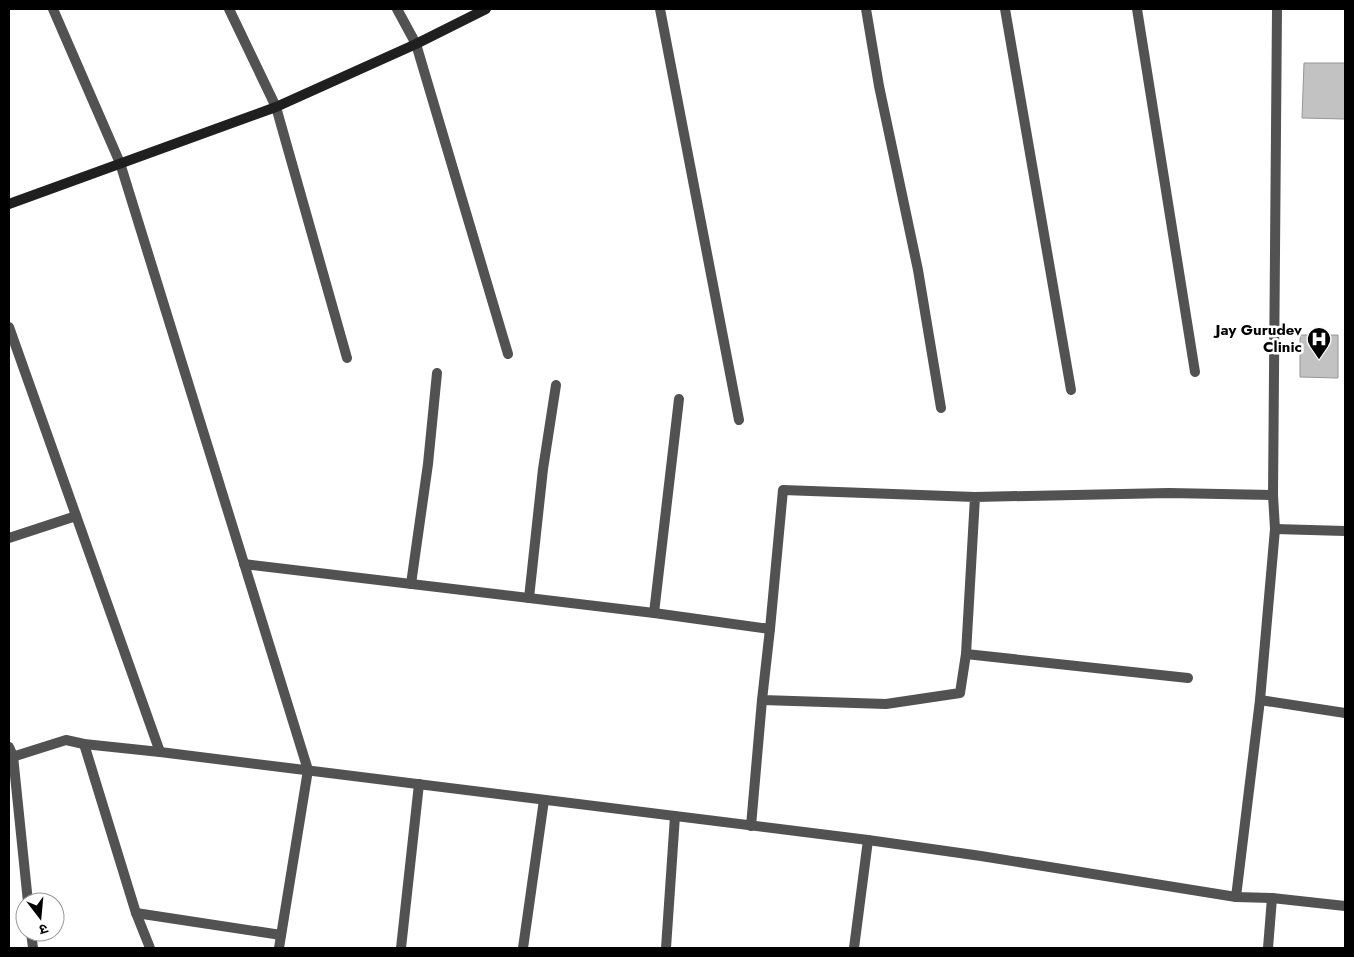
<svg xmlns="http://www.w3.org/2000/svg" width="1354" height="957" font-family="Jost,'Noto Sans Devanagari',sans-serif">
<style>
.building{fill:#c2c2c2;stroke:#969696}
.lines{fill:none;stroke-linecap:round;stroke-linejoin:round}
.street{stroke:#525252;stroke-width:10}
.secondary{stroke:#1f1f1f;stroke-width:10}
.labels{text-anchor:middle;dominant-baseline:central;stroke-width:5;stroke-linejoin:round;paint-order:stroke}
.poi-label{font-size:15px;font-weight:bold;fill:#000;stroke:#fff;text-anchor:end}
</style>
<rect width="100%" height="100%" fill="#fff"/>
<g class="building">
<polygon points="1304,63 1345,63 1345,119 1302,118"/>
<polygon points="1300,335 1338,335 1338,378 1300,377"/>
</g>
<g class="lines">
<g class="street">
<polyline points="53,9 120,163 308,770 279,948"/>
<polyline points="229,9 276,107 347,358"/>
<polyline points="397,9 416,44 508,354"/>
<polyline points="660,9 739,420"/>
<polyline points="866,9 879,86 918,270 941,408"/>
<polyline points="1005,9 1071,390"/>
<polyline points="1137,9 1195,372"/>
<polyline points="9,327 160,752"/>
<polyline points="975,497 966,654 960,693 886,704 762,700 770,629 783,490 975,497 1169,493 1273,495"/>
<polyline points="1275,529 1345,531"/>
<polyline points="9,538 76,516"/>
<polyline points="244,564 654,613 770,629"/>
<polyline points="411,584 428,464 437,373"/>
<polyline points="529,598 543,469 556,385"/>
<polyline points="654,613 679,399"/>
<polyline points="966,654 1188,678"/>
<polyline points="1260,700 1345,713"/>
<polyline points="84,744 136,913 150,948"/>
<polyline points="9,747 13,756 28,902"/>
<polyline points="9,758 66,740 84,744 160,752 868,840 981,856 1236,897 1272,898 1345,906"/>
<polyline points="751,826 762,700"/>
<polyline points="1236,897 1260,700 1275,529 1273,495 1277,9"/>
<polyline points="136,913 281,935"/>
<polyline points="31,932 33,948"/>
<polyline points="401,948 419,784"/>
<polyline points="523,948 544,800"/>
<polyline points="666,948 675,816"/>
<polyline points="854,948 868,840"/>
<polyline points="1268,948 1272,898"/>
</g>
<polyline class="secondary" points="9,204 276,107 416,44 486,9"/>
</g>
<defs>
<g id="hospital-pin" transform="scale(1.25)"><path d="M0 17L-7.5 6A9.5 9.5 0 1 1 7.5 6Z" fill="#000" stroke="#fff"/><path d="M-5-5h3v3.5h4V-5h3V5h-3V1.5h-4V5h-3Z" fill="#fff"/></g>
</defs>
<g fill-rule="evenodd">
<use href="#hospital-pin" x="1319" y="339"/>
</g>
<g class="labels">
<g class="poi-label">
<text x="1302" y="330">Jay Gurudev<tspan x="1302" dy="17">Clinic</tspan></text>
</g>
</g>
<rect width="1354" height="957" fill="none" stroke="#000000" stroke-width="20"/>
<g transform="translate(40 917) rotate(164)"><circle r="24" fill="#ffffff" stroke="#999999"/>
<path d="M0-4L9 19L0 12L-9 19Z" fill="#000000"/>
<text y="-8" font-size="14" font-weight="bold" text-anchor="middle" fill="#000000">उ</text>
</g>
</svg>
